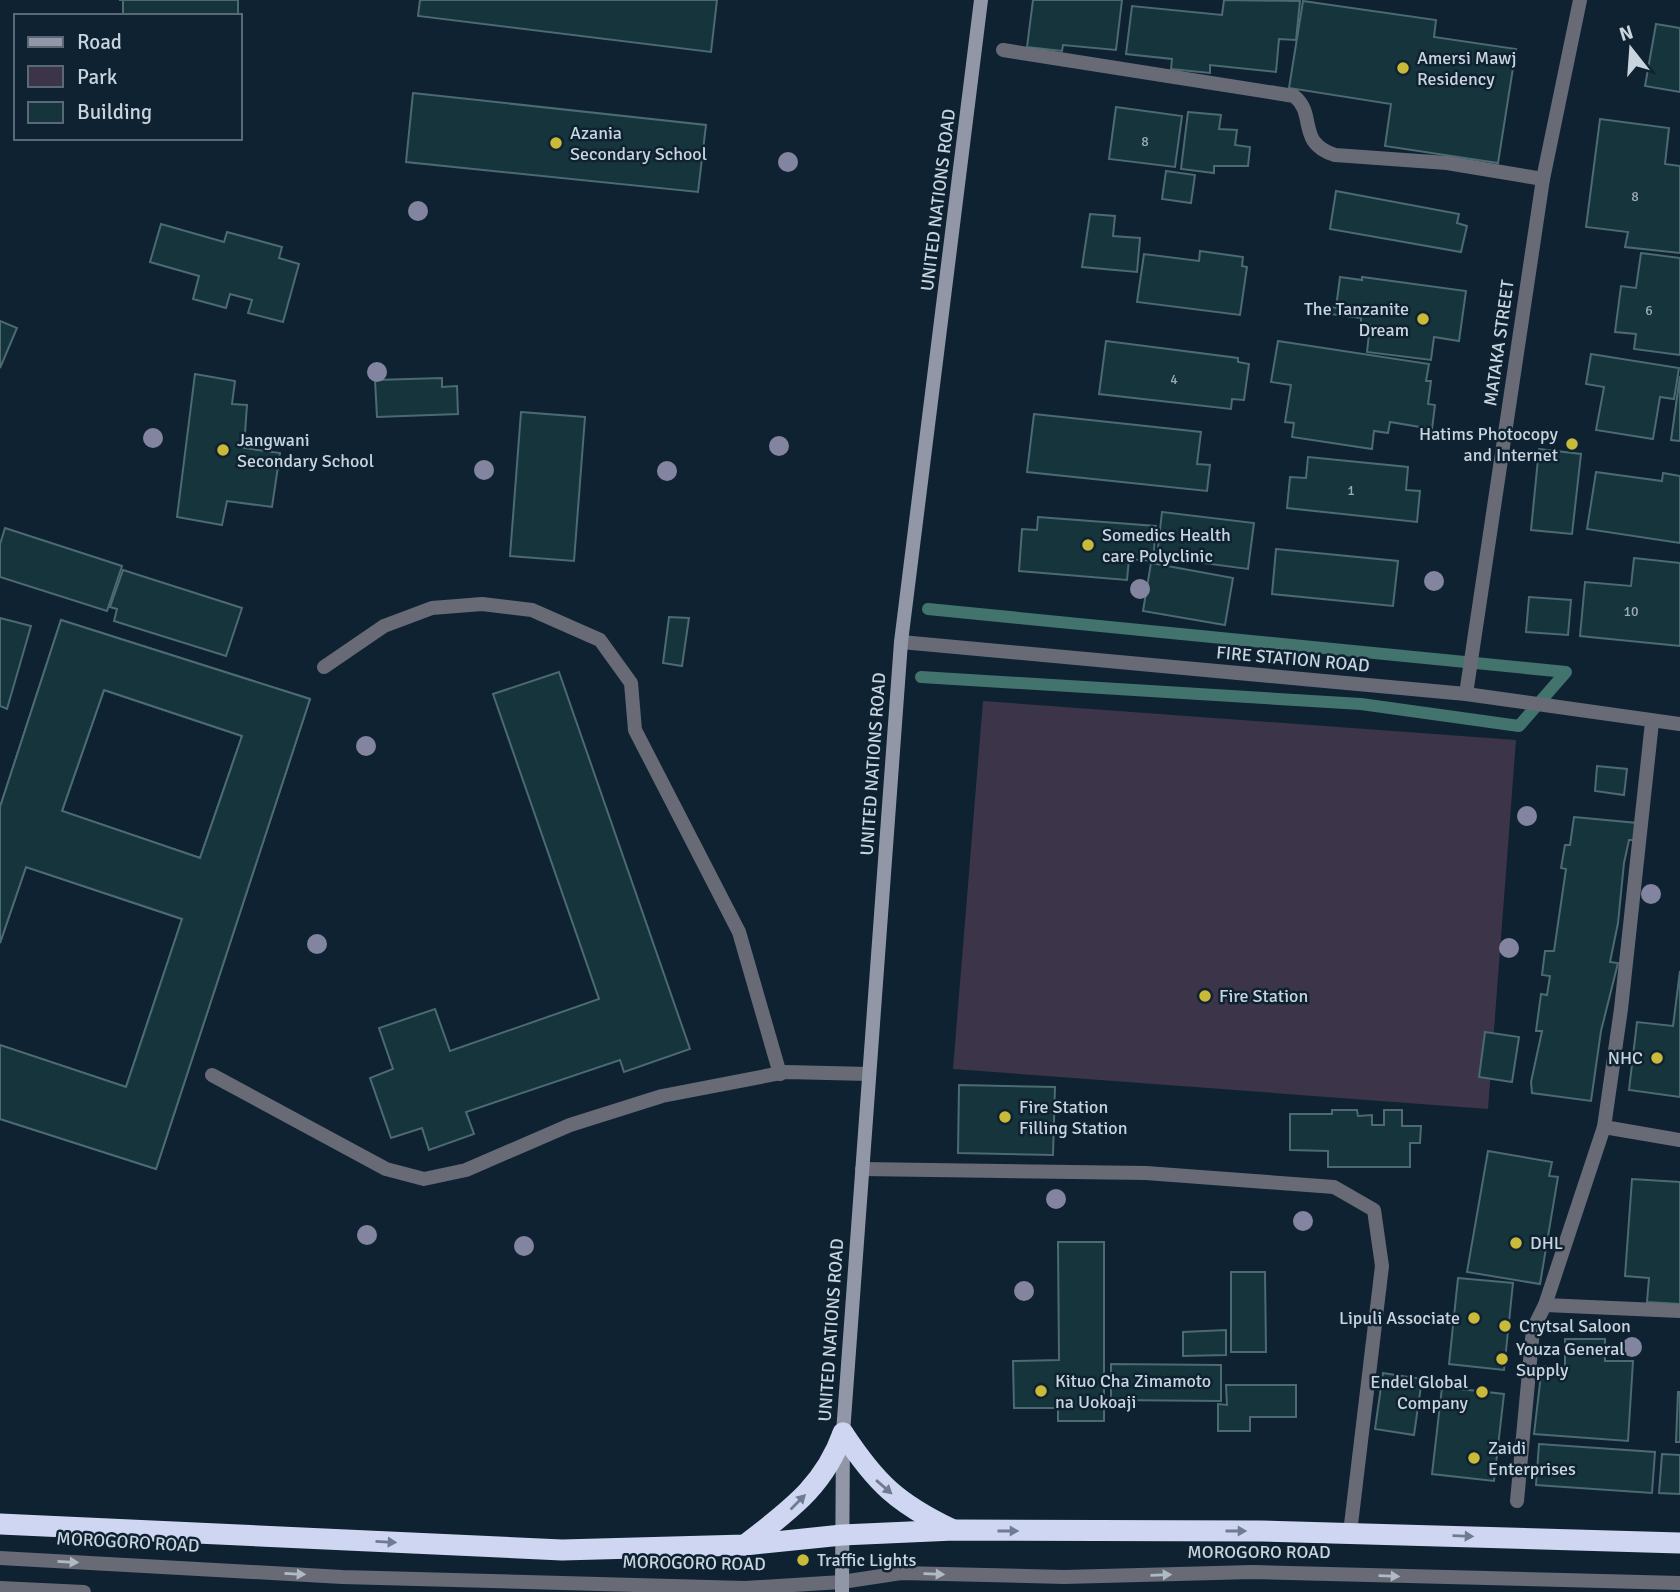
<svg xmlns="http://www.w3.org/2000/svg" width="1680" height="1592" font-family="Signika,sans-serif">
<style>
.green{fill:#3c3549}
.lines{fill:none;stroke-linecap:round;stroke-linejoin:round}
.stream{stroke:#43736d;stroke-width:12}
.building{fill:#16343b;stroke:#4b6a72;stroke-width:2;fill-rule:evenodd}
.lane{stroke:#686b76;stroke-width:14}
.street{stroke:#686b76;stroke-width:14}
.secondary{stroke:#9197a7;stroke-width:14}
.highway{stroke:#ced6f1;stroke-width:21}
.tree{fill:#8385a0}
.oneway{fill:#6e7c91}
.oneway2{fill:#b0bac4}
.poi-dot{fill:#caba39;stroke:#0f2231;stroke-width:2.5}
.labels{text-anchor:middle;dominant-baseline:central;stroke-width:5;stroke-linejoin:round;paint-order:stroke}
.number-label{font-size:14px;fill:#9cacb5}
.poi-label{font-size:18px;fill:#c8d4de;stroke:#0f2231;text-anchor:start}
.street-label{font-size:18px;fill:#c8d4de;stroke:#0f2231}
</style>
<rect width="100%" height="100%" fill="#0f2231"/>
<polygon class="green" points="983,701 1516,740 1488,1109 953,1069"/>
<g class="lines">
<polyline class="stream" points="921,677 1361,704 1519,726 1566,672 928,609"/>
</g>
<g class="building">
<polygon points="119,0 238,0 238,16 123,16 123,0"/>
<polygon points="420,0 717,0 711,52 418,16"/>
<polygon points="1033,0 1122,0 1116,50 1063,45 1062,51 1027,47"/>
<polygon points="1224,0 1300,1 1296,40 1279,39 1276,72 1210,65 1210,73 1171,69 1172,59 1126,54 1132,6 1222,15"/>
<polygon points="1303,1 1436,20 1434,37 1516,49 1498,163 1385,146 1391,104 1289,88"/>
<polygon points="1656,24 1680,28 1680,92 1645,86"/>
<polygon points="413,93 706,125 698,192 406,162"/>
<polygon points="1116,107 1182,116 1175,167 1109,159"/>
<polygon points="1188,112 1221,115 1219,129 1237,130 1235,145 1250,147 1248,166 1214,166 1214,173 1181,169"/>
<polygon points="1600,119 1669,128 1665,164 1680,166 1680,253 1625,247 1628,232 1586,227"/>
<polygon points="1166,171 1195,175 1191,203 1162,199"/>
<polygon points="1336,191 1459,214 1457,223 1467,226 1461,252 1330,229"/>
<polygon points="1090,214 1115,216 1113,236 1140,238 1137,272 1082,267"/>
<polygon points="161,224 224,242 227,232 282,247 279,258 299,264 283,322 248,313 252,300 230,294 226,308 193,299 199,276 150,262"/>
<polygon points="1200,251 1243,257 1242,266 1247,267 1240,315 1137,302 1144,254 1199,261"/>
<polygon points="1641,253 1680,258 1680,355 1634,349 1636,334 1615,332 1621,286 1636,288"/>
<polygon points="1340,277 1362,280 1362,277 1466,291 1459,341 1434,337 1431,360 1367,352 1370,325 1361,324 1361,318 1330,314 1331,307 1336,308"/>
<polygon points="0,321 17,328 0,368"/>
<polygon points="1106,341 1238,358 1238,362 1249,364 1244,400 1232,399 1231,409 1099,394"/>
<polygon points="1278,341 1429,364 1426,381 1431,381 1428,404 1435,405 1432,429 1390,422 1388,433 1374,431 1372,449 1292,437 1294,423 1285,422 1291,385 1271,382"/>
<polygon points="1591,354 1679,368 1674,399 1660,397 1653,439 1596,430 1604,387 1586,384"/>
<polygon points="195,374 235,381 232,404 247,405 244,448 280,453 272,507 227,501 222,525 177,517"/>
<polygon points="1680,376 1680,441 1671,440"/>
<polygon points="442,378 442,387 457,386 458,414 377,417 375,380"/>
<polygon points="521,412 585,417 574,561 510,556"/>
<polygon points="1034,414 1201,432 1197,464 1210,465 1207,491 1027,472"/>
<polygon points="1539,449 1581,454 1572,534 1531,530"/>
<polygon points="1308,457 1408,467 1406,490 1420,491 1417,522 1287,508 1290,477 1306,478"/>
<polygon points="1596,472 1662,481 1663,473 1680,476 1680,543 1587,529"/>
<polygon points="1162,512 1254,523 1248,569 1157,557"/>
<polygon points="1038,517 1156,526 1153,561 1129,559 1127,580 1019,571 1022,529 1037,530"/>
<polygon points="5,528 122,566 107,611 0,577 0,544"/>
<polygon points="1276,549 1398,561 1393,606 1272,594"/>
<polygon points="1634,558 1680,563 1680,646 1580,636 1585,582 1631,586"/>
<polygon points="1151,563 1233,578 1225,625 1143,611"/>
<polygon points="123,570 242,608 226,656 114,621 117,609 110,607"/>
<polygon points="1529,597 1571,600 1568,635 1526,632"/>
<polygon points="669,617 689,618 682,666 663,663"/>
<polygon points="0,618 31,626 7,709 0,706"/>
<path d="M61,620L310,699L156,1169L0,1119V1045L126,1087L182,919L26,867L0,943V807ZM104,690L242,736L200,858L62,811Z"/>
<path d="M61,620L310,699L156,1169L0,1119V1045L126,1087L182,919L26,867L0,943V807ZM104,690L242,736L200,858L62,811Z"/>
<polygon points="559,672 690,1049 624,1072 620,1060 466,1112 474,1134 429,1150 422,1128 391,1138 370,1078 393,1069 379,1028 435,1009 450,1051 599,999 493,694"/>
<polygon points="1597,766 1627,769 1624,795 1595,791"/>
<polygon points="1574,817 1637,823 1635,840 1629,840 1624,863 1618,923 1610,962 1618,963 1601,1031 1591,1101 1532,1093 1531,1082 1542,1031 1536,1031 1541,994 1547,995 1550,976 1542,975 1545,951 1554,951 1566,869 1561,868 1565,845 1570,845"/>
<polygon points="1680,971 1680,1097 1629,1090 1637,1022 1673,1026"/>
<polygon points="1485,1032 1519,1037 1512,1082 1479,1077"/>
<polygon points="959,1085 1055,1087 1053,1155 958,1153"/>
<polygon points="1332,1110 1357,1110 1358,1116 1372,1115 1372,1125 1384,1125 1384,1110 1402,1110 1402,1126 1421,1126 1420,1143 1410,1143 1410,1167 1328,1167 1328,1151 1290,1150 1290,1114 1332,1114"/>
<polygon points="1488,1151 1552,1162 1549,1176 1558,1177 1540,1284 1467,1272"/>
<polygon points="1632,1179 1680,1182 1680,1304 1647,1302 1649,1278 1625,1276"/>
<polygon points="1058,1242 1104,1242 1104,1421 1058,1421 1058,1408 1014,1408 1013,1361 1059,1360"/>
<polygon points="1231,1272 1265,1272 1266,1352 1231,1352"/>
<polygon points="1458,1278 1513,1283 1504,1370 1449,1364"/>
<polygon points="1226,1330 1226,1355 1183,1356 1183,1332"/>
<polygon points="1565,1339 1605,1339 1605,1361 1633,1361 1628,1441 1534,1434 1542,1366 1565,1368"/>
<polygon points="1111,1364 1221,1365 1221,1401 1111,1400"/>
<polygon points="1383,1373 1422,1379 1414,1435 1375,1429"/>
<polygon points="1226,1385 1296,1385 1296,1417 1250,1417 1250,1431 1218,1431 1218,1404 1227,1405"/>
<polygon points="1442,1387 1504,1394 1494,1481 1432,1474"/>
<polygon points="1678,1392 1680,1392 1680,1442 1676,1442"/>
<polygon points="1539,1444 1655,1452 1652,1493 1536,1485"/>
<polygon points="1662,1454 1680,1455 1680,1494 1659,1493"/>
</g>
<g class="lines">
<g class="lane">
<polyline points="324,667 384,626 432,608 482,604 532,610 600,640 631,683 635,730 739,932 780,1074"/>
<polyline points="212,1075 386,1169 424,1179 466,1170 570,1125 662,1096 786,1072 869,1074"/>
<polyline points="862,1169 1146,1173 1334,1187 1374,1210 1382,1266 1350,1533"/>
<polyline points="0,1558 342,1577 745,1588 842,1582 901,1573 1064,1577 1253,1572 1680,1583"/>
<polyline points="0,1588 84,1592"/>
</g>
<g class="street">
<path d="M1003,50L1294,96C1317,114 1296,143 1335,155L1447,163L1543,179"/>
<polyline points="901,642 1466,694 1680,724"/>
<polyline points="1466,694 1543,179 1580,0"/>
<polyline points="1604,1127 1680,1140"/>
<polyline points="1545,1305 1680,1311"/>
<polyline points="1517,1501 1533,1329 1545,1305 1604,1127 1621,1009 1652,722"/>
</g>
<polyline class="secondary" points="842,1592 843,1433 901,642 981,0"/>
<g class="highway">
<path d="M843,1433C876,1483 897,1503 951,1529"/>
<polyline points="0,1524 562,1550 745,1545 842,1535 954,1530 1261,1531 1680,1543"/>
<path d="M745,1545C788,1511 824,1487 843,1433"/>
</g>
</g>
<g class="tree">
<circle cx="788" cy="162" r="10"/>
<circle cx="418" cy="211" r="10"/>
<circle cx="377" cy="372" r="10"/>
<circle cx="153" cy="438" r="10"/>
<circle cx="779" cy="446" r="10"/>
<circle cx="484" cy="470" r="10"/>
<circle cx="667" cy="471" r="10"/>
<circle cx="1434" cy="581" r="10"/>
<circle cx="1140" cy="589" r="10"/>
<circle cx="366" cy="746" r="10"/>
<circle cx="1527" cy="816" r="10"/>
<circle cx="1651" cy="894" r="10"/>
<circle cx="317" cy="944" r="10"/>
<circle cx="1509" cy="948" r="10"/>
<circle cx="1056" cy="1199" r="10"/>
<circle cx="1303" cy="1221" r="10"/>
<circle cx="367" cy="1235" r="10"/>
<circle cx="524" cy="1246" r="10"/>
<circle cx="1024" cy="1291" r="10"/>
<circle cx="1632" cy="1347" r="10"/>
</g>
<defs><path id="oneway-solid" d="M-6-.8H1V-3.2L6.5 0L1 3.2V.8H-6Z" transform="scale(1.75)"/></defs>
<g class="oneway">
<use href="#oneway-solid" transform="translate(884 1487) rotate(41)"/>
<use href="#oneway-solid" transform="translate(798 1502) rotate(-45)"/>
<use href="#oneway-solid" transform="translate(1008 1531)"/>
<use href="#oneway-solid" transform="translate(1236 1531)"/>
<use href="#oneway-solid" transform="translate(1463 1536) rotate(2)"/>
<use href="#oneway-solid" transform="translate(386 1542) rotate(3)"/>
</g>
<g class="oneway2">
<use href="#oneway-solid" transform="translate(68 1562) rotate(3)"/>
<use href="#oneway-solid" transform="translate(295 1574) rotate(3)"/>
<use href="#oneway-solid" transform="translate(934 1574) rotate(2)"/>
<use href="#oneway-solid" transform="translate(1161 1575) rotate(-2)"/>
<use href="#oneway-solid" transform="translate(1389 1576) rotate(2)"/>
</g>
<g class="poi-dot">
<circle cx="1403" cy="68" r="7"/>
<circle cx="556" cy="143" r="7"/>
<circle cx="1423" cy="319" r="7"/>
<circle cx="1572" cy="444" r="7"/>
<circle cx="223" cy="450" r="7"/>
<circle cx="1088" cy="545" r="7"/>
<circle cx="1205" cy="996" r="7"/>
<circle cx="1657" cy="1058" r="7"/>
<circle cx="1005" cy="1117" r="7"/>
<circle cx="1516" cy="1243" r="7"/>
<circle cx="1474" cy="1318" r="7"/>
<circle cx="1505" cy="1326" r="7"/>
<circle cx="1502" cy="1359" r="7"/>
<circle cx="1041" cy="1391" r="7"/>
<circle cx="1482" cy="1392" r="7"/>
<circle cx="1474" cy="1458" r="7"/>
<circle cx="803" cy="1560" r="7"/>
</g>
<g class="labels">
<g class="number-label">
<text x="1145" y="141">8</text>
<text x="1635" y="196">8</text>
<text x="1649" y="310">6</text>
<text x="1174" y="379">4</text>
<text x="1351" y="490">1</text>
<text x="1631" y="611">10</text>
</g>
<g class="poi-label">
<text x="1417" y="58">Amersi Mawj<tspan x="1417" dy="21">Residency</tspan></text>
<text x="570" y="133">Azania<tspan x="570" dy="21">Secondary School</tspan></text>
<text x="1409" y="309" text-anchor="end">The Tanzanite<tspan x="1409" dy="21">Dream</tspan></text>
<text x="1558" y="434" text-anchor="end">Hatims Photocopy<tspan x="1558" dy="21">and Internet</tspan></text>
<text x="237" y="440">Jangwani<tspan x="237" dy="21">Secondary School</tspan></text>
<text x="1102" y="535">Somedics Health<tspan x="1102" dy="21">care Polyclinic</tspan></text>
<text x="1219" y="996">Fire Station</text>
<text x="1643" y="1058" text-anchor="end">NHC</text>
<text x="1019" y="1107">Fire Station<tspan x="1019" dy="21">Filling Station</tspan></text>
<text x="1530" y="1243">DHL</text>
<text x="1460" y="1318" text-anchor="end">Lipuli Associate</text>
<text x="1519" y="1326">Crytsal Saloon</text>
<text x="1516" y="1349">Youza General<tspan x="1516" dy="21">Supply</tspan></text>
<text x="1055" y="1381">Kituo Cha Zimamoto<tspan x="1055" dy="21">na Uokoaji</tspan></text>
<text x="1468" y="1382" text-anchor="end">Endel Global<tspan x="1468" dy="21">Company</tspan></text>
<text x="1488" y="1448">Zaidi<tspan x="1488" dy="21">Enterprises</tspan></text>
<text x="817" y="1560">Traffic Lights</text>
</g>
<g class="street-label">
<text transform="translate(938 200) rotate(-83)">UNITED NATIONS ROAD</text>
<text transform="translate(1499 343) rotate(-82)">MATAKA STREET</text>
<text transform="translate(1293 659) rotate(5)">FIRE STATION ROAD</text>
<text transform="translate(873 764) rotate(-86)">UNITED NATIONS ROAD</text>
<text transform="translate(831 1330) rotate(-86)">UNITED NATIONS ROAD</text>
<text transform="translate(128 1542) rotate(3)">MOROGORO ROAD</text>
<text x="1259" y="1552">MOROGORO ROAD</text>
<text transform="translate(694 1563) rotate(1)">MOROGORO ROAD</text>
</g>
</g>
<rect x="14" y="14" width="228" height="126" fill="#0f2231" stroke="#596976" stroke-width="2"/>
<rect x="28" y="37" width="35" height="10" fill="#9197a7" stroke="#596976" stroke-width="2"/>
<text x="77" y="49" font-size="21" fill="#c8d4de">Road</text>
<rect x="28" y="66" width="35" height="21" fill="#3c3549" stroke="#596976" stroke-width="2"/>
<text x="77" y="84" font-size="21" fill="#c8d4de">Park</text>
<rect x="28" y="102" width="35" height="21" fill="#16343b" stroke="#596976" stroke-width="2"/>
<text x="77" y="119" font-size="21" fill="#c8d4de">Building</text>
<g transform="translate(1631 49) rotate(343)" stroke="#0f2231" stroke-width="5" paint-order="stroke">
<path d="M0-5L12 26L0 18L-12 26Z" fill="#c8d4de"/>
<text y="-10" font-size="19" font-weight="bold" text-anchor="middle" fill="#c8d4de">N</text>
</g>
</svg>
